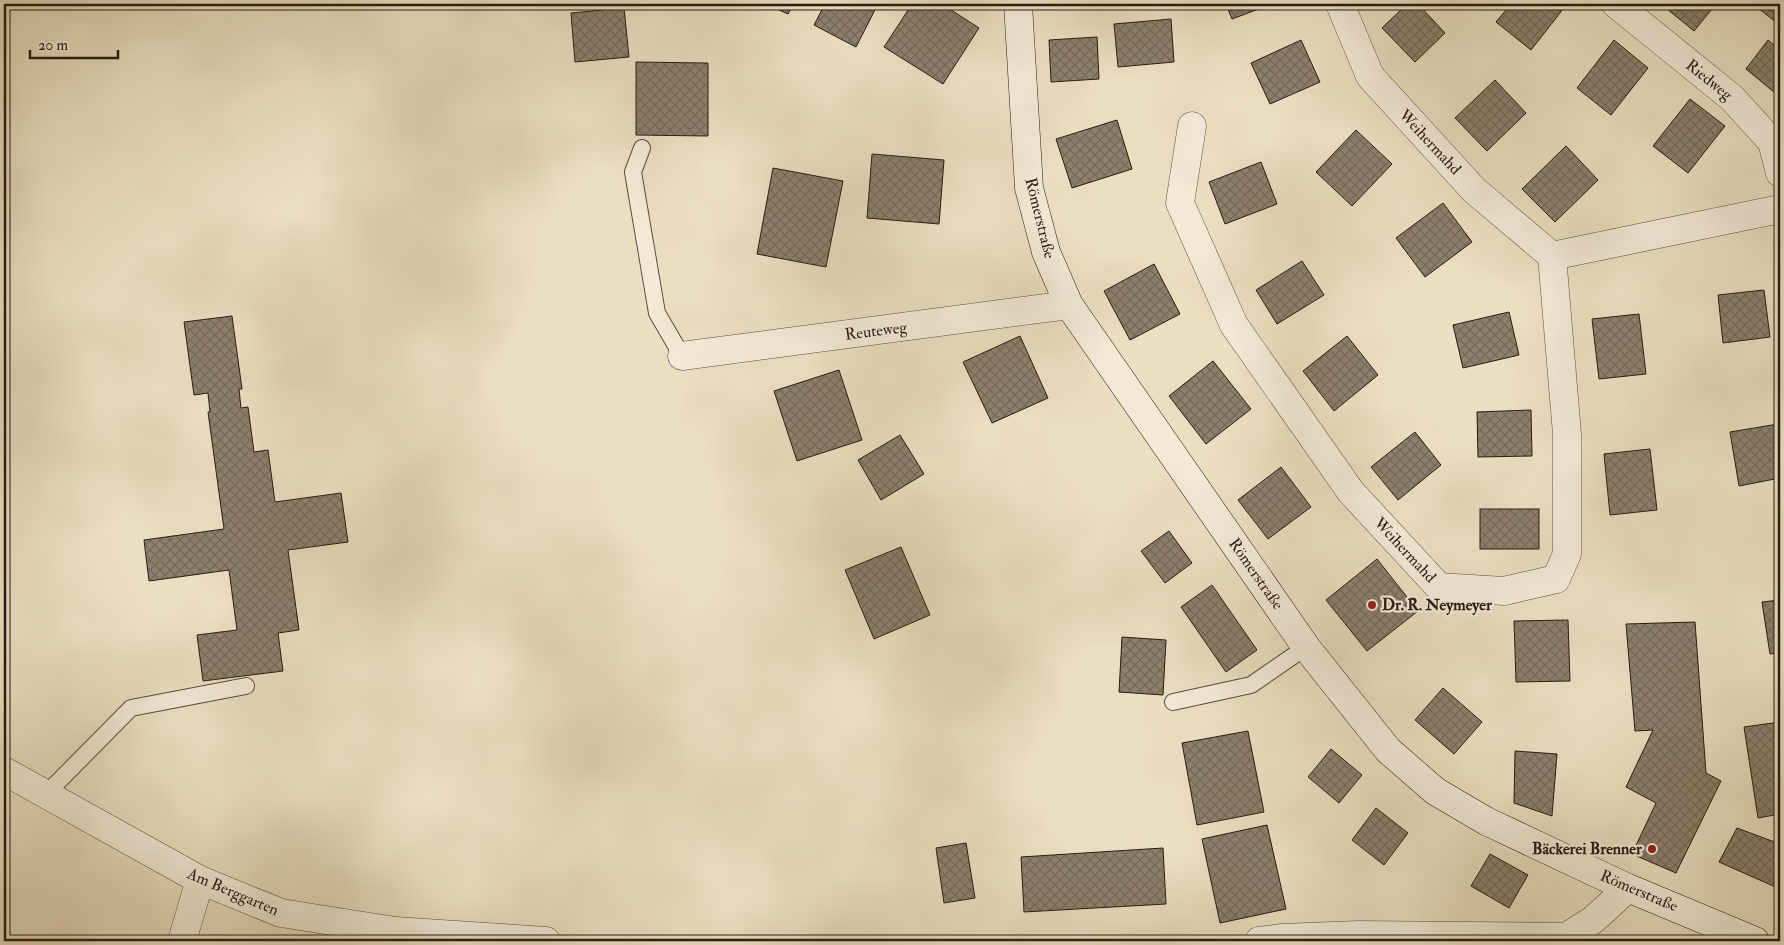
<svg xmlns="http://www.w3.org/2000/svg" width="1784" height="945" font-family="'IM FELL Double Pica',serif">
<style>
.building{fill:url(#building-cross-hatch);stroke:#281b13}
.lines{fill:none;stroke-linecap:round;stroke-linejoin:round}
.service-casing{stroke:#594c3f;stroke-width:18}
.minor-casing{stroke:#594c3f;stroke-width:29}
.secondary-casing{stroke:#281b13;stroke-width:29}
.service{stroke:#f2ead7;stroke-width:16}
.minor{stroke:#f2ead7;stroke-width:28}
.secondary{stroke:#f2ead7;stroke-width:28}
.poi-dot{fill:#8f2418;stroke:#f2ead7;stroke-width:2}
.labels{text-anchor:middle;dominant-baseline:central;stroke-width:4.5;stroke-linejoin:round;paint-order:stroke}
.street-label{font-size:16px;fill:#281b13;stroke:#f2ead7}
.poi-label{font-size:16px;font-weight:bold;fill:#281b13;stroke:#f2ead7;text-anchor:start}
</style>
<defs>
<pattern id="building-cross-hatch" width="8" height="8" patternUnits="userSpaceOnUse" patternTransform="scale(1.25)"><rect width="8" height="8" fill="#8d816e"/><path d="M0 0l8 8M0 8l8-8" fill="none" stroke="#736959"/></pattern>
</defs>
<rect width="100%" height="100%" fill="#ebdfc2"/>
<filter id="stains"><feTurbulence type="fractalNoise" baseFrequency=".004" numOctaves="4"/><feColorMatrix values="0 0 0 0 .2 0 0 0 0 .09 0 0 0 0 .02 0 0 0 .5 -.17"/></filter>
<radialGradient id="worn" r=".72"><stop offset=".6" stop-color="#630" stop-opacity="0"/><stop offset="1" stop-color="#630" stop-opacity=".3"/></radialGradient>
<g class="building">
<polygon points="766,4 793,4 788,14"/>
<polygon points="825,4 878,4 856,47 814,25"/>
<polygon points="912,4 942,4 979,28 943,84 884,47"/>
<polygon points="1226,4 1272,4 1232,19"/>
<polygon points="1407,4 1418,4 1445,33 1415,62 1382,28"/>
<polygon points="1511,4 1567,4 1531,50 1496,22"/>
<polygon points="1661,4 1716,4 1694,31"/>
<polygon points="1753,4 1780,4 1780,20 1777,23"/>
<polygon points="624,8 629,57 575,62 571,13"/>
<polygon points="1171,19 1174,62 1118,67 1114,24"/>
<polygon points="1097,37 1099,79 1051,82 1049,40"/>
<polygon points="1301,40 1320,82 1270,104 1251,63"/>
<polygon points="1614,40 1648,68 1611,115 1577,88"/>
<polygon points="1768,40 1780,50 1780,97 1746,69"/>
<polygon points="636,62 708,63 708,136 636,135"/>
<polygon points="1495,80 1526,113 1487,151 1455,118"/>
<polygon points="1690,99 1725,126 1688,173 1653,146"/>
<polygon points="1117,120 1132,169 1072,188 1056,139"/>
<polygon points="1356,130 1392,164 1352,206 1316,172"/>
<polygon points="1566,146 1598,180 1555,222 1522,189"/>
<polygon points="872,154 944,160 939,224 867,218"/>
<polygon points="1261,162 1277,204 1225,224 1209,182"/>
<polygon points="773,168 843,181 826,267 757,254"/>
<polygon points="1443,203 1472,242 1425,277 1396,238"/>
<polygon points="1302,261 1324,295 1277,324 1256,290"/>
<polygon points="1154,264 1180,314 1130,340 1104,291"/>
<polygon points="1764,290 1770,337 1723,343 1718,295"/>
<polygon points="1509,312 1519,355 1463,368 1453,325"/>
<polygon points="1639,314 1646,374 1599,379 1592,319"/>
<polygon points="232,316 242,389 239,389 241,408 248,407 254,452 268,450 275,502 341,493 348,542 288,550 299,630 278,633 283,671 203,681 197,635 237,630 229,570 149,581 144,540 224,529 208,412 210,412 208,393 194,395 184,322"/>
<polygon points="1020,336 1048,398 992,423 963,362"/>
<polygon points="1347,336 1378,375 1334,411 1303,371"/>
<polygon points="1213,361 1251,409 1206,444 1169,396"/>
<polygon points="839,370 862,440 797,461 774,391"/>
<polygon points="1531,410 1532,456 1478,457 1477,412"/>
<polygon points="1778,424 1780,439 1780,478 1739,486 1730,432"/>
<polygon points="1415,432 1441,465 1398,500 1371,467"/>
<polygon points="900,435 924,474 881,500 858,460"/>
<polygon points="1650,449 1657,510 1610,515 1604,454"/>
<polygon points="1281,467 1311,507 1268,539 1238,500"/>
<rect x="1480" y="509" width="59" height="40"/>
<polygon points="1169,531 1192,563 1165,583 1141,551"/>
<polygon points="901,547 930,615 874,639 845,570"/>
<polygon points="1377,559 1418,611 1367,651 1326,600"/>
<polygon points="1212,585 1257,650 1226,672 1181,607"/>
<polygon points="1780,600 1780,653 1770,654 1762,602"/>
<polygon points="1568,620 1570,681 1516,682 1514,621"/>
<polygon points="1695,622 1706,773 1721,781 1676,873 1632,854 1656,803 1626,787 1653,730 1635,731 1626,624"/>
<polygon points="1122,637 1166,640 1163,695 1119,692"/>
<polygon points="1443,688 1482,722 1454,754 1415,720"/>
<polygon points="1780,722 1780,814 1758,818 1744,727"/>
<polygon points="1248,731 1264,812 1197,825 1182,743"/>
<polygon points="1331,749 1362,775 1339,803 1308,777"/>
<polygon points="1515,751 1557,754 1552,816 1514,803"/>
<polygon points="1376,808 1408,833 1384,865 1352,840"/>
<polygon points="1267,825 1286,909 1220,923 1202,839"/>
<polygon points="1737,828 1780,844 1780,889 1719,862"/>
<polygon points="966,843 975,898 944,903 936,848"/>
<polygon points="1163,848 1166,904 1024,912 1021,857"/>
<polygon points="1490,854 1528,875 1509,908 1471,886"/>
</g>
<g class="lines">
<g class="service-casing">
<g id="service">
<polyline points="642,148 633,172 657,313 682,356"/>
<polyline points="1173,702 1251,685 1306,647"/>
<polyline points="46,794 131,708 246,686"/>
</g>
</g>
<g class="minor-casing">
<g id="minor">
<polyline points="1616,4 1732,98 1772,142 1780,173"/>
<polyline points="1192,126 1180,203 1234,325 1351,492 1439,587 1504,591 1556,579 1567,554 1567,434 1552,256 1474,190 1370,76 1340,4"/>
<polyline points="1552,256 1780,209"/>
<polyline points="682,356 1069,305"/>
<polyline points="4,771 200,880 281,913 395,931 546,941"/>
<polyline points="182,941 200,880"/>
<polyline points="1259,941 1282,938 1358,935 1566,937 1593,920 1628,888"/>
</g>
</g>
<g class="secondary-casing">
<polyline id="secondary" points="1018,4 1029,188 1046,252 1069,305 1306,647 1388,750 1435,791 1486,821 1628,888 1755,941"/>
</g>
<use href="#service" class="service"/>
<use href="#minor" class="minor"/>
<use href="#secondary" class="secondary"/>
</g>
<g class="poi-dot">
<circle cx="1372" cy="605" r="5"/>
<circle cx="1652" cy="849" r="5"/>
</g>
<g class="labels">
<g class="street-label">
<text transform="translate(1709 80) rotate(39)">Riedweg</text>
<text transform="translate(1430 142) rotate(47)">Weihermahd</text>
<text transform="translate(1040 218) rotate(76)">Römerstraße</text>
<text transform="translate(876 331) rotate(-7)">Reuteweg</text>
<text transform="translate(1405 550) rotate(47)">Weihermahd</text>
<text transform="translate(1256 574) rotate(55)">Römerstraße</text>
<text transform="translate(1639 891) rotate(23)">Römerstraße</text>
<text transform="translate(233 892) rotate(23)">Am Berggarten</text>
</g>
<g class="poi-label">
<text x="1382" y="605">Dr. R. Neymeyer</text>
<text x="1642" y="849" text-anchor="end">Bäckerei Brenner</text>
</g>
</g>
<rect width="1784" height="945" fill="none" stroke="#ebdfc2" stroke-width="20"/>
<rect x="5" y="5" width="1774" height="935" fill="none" stroke="#281b13" stroke-width="2.5"/>
<rect x="10" y="10" width="1764" height="925" fill="none" stroke="#281b13"/>
<path d="M30 50v8h88v-8" fill="none" stroke="#281b13" stroke-width="2.5"/>
<text x="38" y="50" font-size="15" fill="#281b13" stroke="#f2ead7" stroke-width="4" paint-order="stroke">20 m</text>
<rect width="100%" height="100%" filter="url(#stains)"/>
<rect width="100%" height="100%" fill="url(#worn)"/>
</svg>
